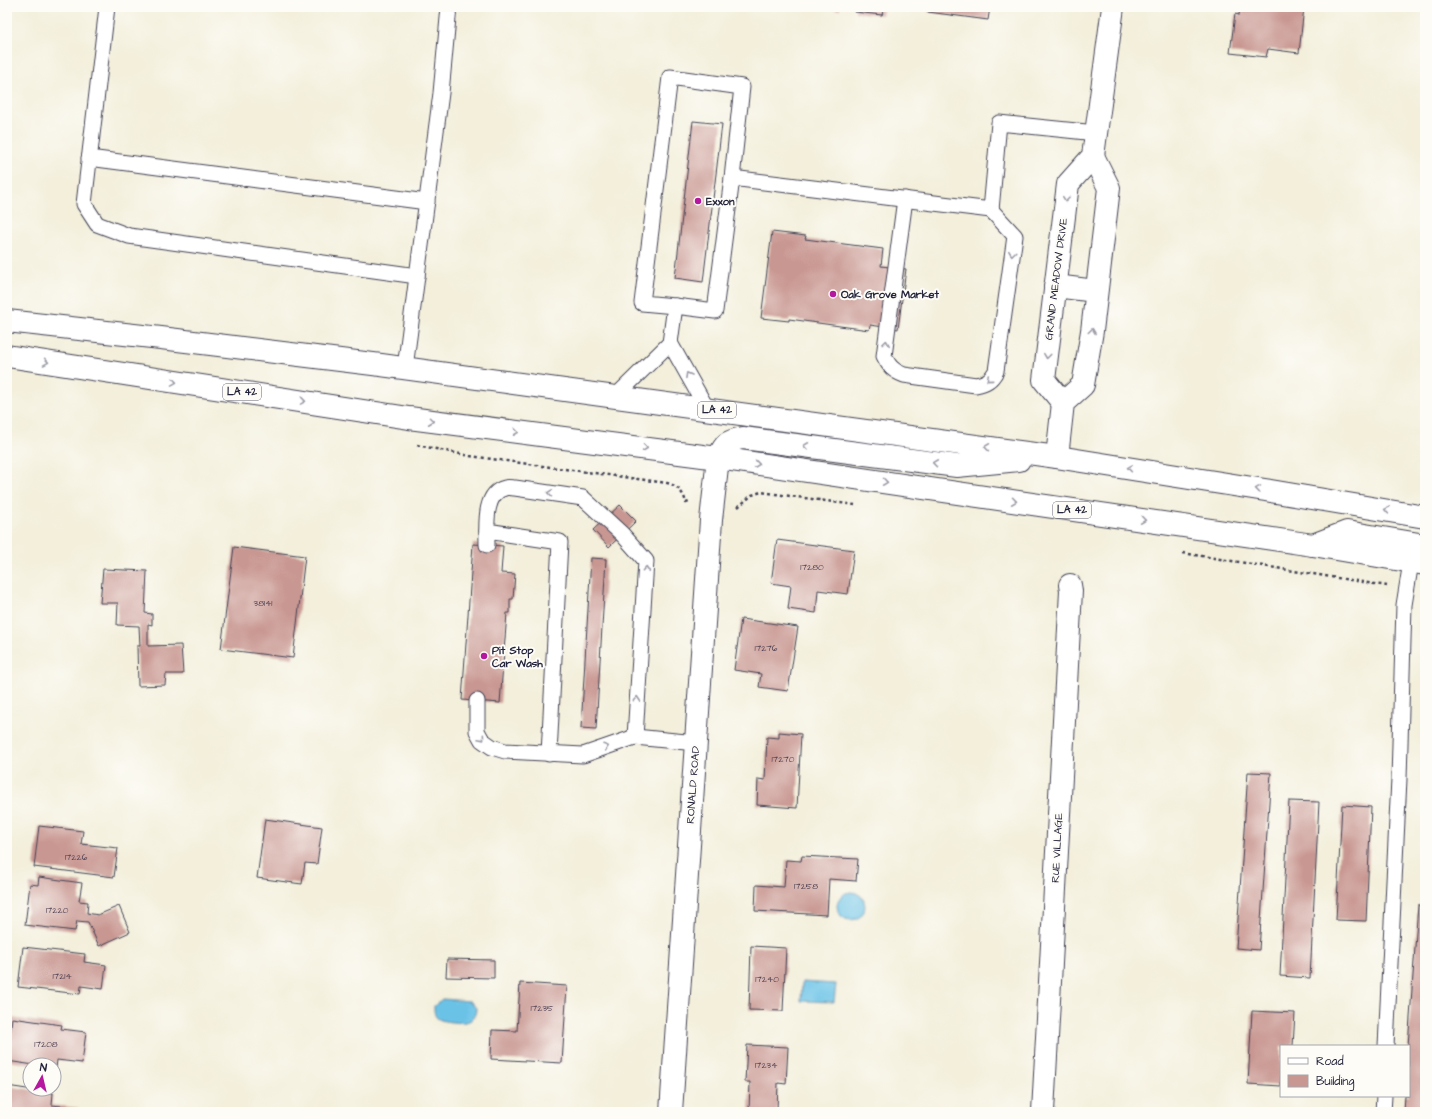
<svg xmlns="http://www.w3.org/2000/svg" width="1432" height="1119" font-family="'Architects Daughter',sans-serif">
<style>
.water{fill:#6ac3e7;stroke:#467291}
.building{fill:#c99792}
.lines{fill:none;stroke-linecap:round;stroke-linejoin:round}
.service-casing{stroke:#414153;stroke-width:17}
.minor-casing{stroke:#414153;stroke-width:24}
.primary-casing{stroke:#414153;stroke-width:24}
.path{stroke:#414153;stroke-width:2.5;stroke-dasharray:3 3;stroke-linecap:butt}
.service{stroke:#fff;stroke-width:15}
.minor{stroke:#fff;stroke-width:22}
.primary{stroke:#fff;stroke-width:22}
.oneway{stroke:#9c9ca7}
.poi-dot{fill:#b5179e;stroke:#fdfcf7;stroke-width:1.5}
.labels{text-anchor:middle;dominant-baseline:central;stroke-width:4;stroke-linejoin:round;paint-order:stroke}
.number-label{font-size:9px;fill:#4c3f51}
.shield{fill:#fdfcf7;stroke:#646373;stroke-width:1}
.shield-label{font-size:10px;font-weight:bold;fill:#22223b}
.poi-label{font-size:11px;font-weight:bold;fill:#22223b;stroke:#fdfcf7;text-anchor:start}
.street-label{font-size:11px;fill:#22223b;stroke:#fdfcf7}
</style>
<rect width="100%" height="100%" fill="#fdfcf7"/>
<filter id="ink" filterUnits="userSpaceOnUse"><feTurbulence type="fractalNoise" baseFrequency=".025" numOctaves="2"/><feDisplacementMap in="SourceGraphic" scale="8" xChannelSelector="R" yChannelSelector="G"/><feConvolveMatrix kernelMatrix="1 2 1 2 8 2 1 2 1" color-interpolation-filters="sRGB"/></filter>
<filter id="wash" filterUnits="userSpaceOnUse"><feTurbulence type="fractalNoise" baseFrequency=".012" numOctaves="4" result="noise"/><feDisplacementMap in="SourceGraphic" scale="16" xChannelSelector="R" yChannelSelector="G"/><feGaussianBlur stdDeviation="0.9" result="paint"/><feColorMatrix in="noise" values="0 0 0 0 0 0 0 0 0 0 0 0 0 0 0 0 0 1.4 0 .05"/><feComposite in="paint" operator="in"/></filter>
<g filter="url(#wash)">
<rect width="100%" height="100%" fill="#f3efdb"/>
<g class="water">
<circle cx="851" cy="906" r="14"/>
<polygon points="802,982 836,984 834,1002 801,1001"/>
<path d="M442,999L470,1001L476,1008C476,1013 474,1019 469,1021C464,1024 441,1022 437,1018C434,1015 434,1010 434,1006Z"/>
</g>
<g id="blocks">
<g class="building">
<polygon points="821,7 840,7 840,10"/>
<polygon points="856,7 884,7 882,15 855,12"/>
<polygon points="898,7 914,7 914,10"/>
<polygon points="928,7 990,7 988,20 928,12"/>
<polygon points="1240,7 1304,7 1299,53 1268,49 1266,57 1230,53 1235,14 1239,15"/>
<polygon points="693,121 722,124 703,282 675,278"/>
<polygon points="772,232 806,236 805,239 883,249 881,266 906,269 898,329 870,325 869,330 789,319 789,321 761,318"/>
<polygon points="620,505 636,521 609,547 593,530"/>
<polygon points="777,540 854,550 848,594 818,590 816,613 788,609 791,586 771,583"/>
<polygon points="473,544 503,546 501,573 515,574 513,599 510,599 510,613 507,613 500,703 462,700"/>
<polygon points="234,547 305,556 293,658 221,649"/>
<polygon points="591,558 606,559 596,729 581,728"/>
<polygon points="103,569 147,571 145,613 152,614 152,625 148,624 148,646 181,645 183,674 166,674 165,685 138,686 137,646 140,646 139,626 117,625 118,603 100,603"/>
<polygon points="741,619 798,627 788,691 759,687 761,674 734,670"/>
<polygon points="779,732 801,734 797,808 757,805 758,779 765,780 767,737 779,738"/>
<polygon points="1248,772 1271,773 1259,950 1236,948"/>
<polygon points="1289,801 1319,802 1310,978 1280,976"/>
<polygon points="1342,805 1371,807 1366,921 1336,920"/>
<polygon points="265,819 322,827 317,864 305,863 302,884 257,878"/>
<polygon points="39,826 83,831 81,844 118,848 114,877 34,867"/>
<polygon points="802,856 858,859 856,881 829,879 827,915 755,911 756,885 784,887 786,860 801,861"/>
<polygon points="39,877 82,883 79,901 88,902 87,913 98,915 119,906 130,932 99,946 88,922 77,921 75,931 25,925 30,884 38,885"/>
<polygon points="1418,905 1425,905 1425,1112 1404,1112 1405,1096 1409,1096 1408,1046"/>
<polygon points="751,946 786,948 783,1011 749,1010"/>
<polygon points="23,947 85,954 84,962 106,965 103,989 81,986 80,994 18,987"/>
<polygon points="447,959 494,960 494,978 446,977"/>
<polygon points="520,983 567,986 562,1063 491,1059 492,1030 517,1031"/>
<polygon points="1252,1011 1295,1013 1293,1046 1281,1046 1281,1086 1248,1084"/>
<polygon points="12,1018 62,1025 61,1029 86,1032 82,1063 57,1060 56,1068 54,1068 54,1065 34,1065 7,1061"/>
<polygon points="747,1045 788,1047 786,1084 778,1083 777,1110 786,1110 786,1112 749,1112 750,1082 745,1082"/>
<polygon points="7,1086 53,1093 52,1105 79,1108 78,1112 7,1112"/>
</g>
</g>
</g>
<g filter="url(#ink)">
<use href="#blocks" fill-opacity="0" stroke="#414153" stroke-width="1"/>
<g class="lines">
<g class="service-casing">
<g id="service">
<polyline points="107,7 84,204 97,224 129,236 417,276"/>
<polyline points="89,158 427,202"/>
<path d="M905,199L884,356C889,366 893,371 904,375L976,385C986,383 991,380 996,371L1015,236L991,210"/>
<polyline points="675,306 642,303 670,77 742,87 732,178"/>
<polyline points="670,343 675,306 715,311 732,178 991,210 999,123 1096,133"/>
<polyline points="405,368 441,93 449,7"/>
<polyline points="615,397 670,343 707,409"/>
<polyline points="487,531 560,542 549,754"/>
<path d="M487,545C487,527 483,493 505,488C508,487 512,488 515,488L583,498L622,534L646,561L635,737"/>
<polyline points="477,701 477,731 482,740 492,747 505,751 583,755 635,737 696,743"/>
<polyline points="1386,1046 1399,779 1404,605 1411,562"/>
<polyline points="1383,1112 1384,1096"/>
</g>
</g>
<g class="minor-casing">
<g id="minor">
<polyline points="1055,286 1096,291"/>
<polyline points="1063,403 1044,380 1068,184 1093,156 1113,7"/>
<polyline points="1057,457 1063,403 1083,385 1092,331 1109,188 1093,156"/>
<polyline points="671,1112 711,520 718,458"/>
<polyline points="1043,1112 1071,591 1070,585"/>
</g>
</g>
<g class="primary-casing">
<g id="primary">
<polyline points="7,321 161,338 381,365 1057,457 1265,490 1425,517"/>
<polyline points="7,356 409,418 718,458 1313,545 1425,564"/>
<path d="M718,458C725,443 727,441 743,438L957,466L1019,460"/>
<polyline points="1313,545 1347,532 1425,545"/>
</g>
</g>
<g class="path">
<path d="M417,445L470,456L667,483C677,485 684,493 686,503L689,502"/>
<polyline points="738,507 752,495 761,492 855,505"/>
<polyline points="1183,553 1387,586"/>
</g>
<use href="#service" class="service"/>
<use href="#minor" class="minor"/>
<use href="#primary" class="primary"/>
</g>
<defs><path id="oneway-chevron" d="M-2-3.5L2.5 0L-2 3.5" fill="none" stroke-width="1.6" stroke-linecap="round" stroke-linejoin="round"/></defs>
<g class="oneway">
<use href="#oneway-chevron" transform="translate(1066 199) rotate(97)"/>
<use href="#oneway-chevron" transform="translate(1012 253) rotate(97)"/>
<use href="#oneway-chevron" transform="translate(1092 331) rotate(-82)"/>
<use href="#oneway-chevron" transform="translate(886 343) rotate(-83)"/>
<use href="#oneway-chevron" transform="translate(1047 356) rotate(97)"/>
<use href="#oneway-chevron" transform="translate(46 362) rotate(9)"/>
<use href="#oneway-chevron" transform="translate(688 375) rotate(-119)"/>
<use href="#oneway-chevron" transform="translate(989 379) rotate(140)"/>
<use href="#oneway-chevron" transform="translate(174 382) rotate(9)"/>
<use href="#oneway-chevron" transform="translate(303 401) rotate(9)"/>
<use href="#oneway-chevron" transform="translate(431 421) rotate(7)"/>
<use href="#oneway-chevron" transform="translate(516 432) rotate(7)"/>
<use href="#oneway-chevron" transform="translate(806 446) rotate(-172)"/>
<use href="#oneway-chevron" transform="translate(987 447) rotate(-172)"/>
<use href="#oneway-chevron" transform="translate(645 448) rotate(7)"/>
<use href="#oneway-chevron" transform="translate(935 463) rotate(-172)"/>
<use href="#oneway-chevron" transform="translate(757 464) rotate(8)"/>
<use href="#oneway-chevron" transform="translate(1130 468) rotate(-171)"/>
<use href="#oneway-chevron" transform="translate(885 482) rotate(8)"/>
<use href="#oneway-chevron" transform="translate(1258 489) rotate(-171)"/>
<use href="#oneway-chevron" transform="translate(550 493) rotate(-172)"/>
<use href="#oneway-chevron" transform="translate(1014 501) rotate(8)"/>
<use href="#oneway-chevron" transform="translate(1387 510) rotate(-170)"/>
<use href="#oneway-chevron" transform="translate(1143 520) rotate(8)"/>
<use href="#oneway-chevron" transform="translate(646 569) rotate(-86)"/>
<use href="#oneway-chevron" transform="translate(637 699) rotate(-86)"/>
<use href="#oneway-chevron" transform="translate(482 738) rotate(49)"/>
<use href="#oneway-chevron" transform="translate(606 747) rotate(-19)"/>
</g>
</g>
<g class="poi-dot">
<circle cx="698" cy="201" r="4"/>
<circle cx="833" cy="294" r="4"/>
<circle cx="484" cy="656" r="4"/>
</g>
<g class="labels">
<g class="number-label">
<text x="812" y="567">17280</text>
<text x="263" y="603">38141</text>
<text x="766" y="648">17276</text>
<text x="783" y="759">17270</text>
<text x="76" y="857">17226</text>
<text x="806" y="886">17258</text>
<text x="57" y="910">17220</text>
<text x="62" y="976">17214</text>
<text x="767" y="979">17240</text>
<text x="542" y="1008">17235</text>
<text x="46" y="1044">17208</text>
<text x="766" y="1065">17234</text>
</g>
<g class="shield">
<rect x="223" y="384" width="38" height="16" rx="3"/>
<rect x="698" y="402" width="38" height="16" rx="3"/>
<rect x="1053" y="502" width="38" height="16" rx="3"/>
</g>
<g class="shield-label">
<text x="242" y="392">LA 42</text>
<text x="717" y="410">LA 42</text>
<text x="1072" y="510">LA 42</text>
</g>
<g class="poi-label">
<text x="706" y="201">Exxon</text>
<text x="841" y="294">Oak Grove Market</text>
<text x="492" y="650">Pit Stop<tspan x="492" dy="13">Car Wash</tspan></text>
</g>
<g class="street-label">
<text transform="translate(1056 279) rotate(-83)">GRAND MEADOW DRIVE</text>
<text transform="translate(693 785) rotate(-86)">RONALD ROAD</text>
<text transform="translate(1057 848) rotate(-87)">RUE VILLAGE</text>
</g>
</g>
<rect width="1432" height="1119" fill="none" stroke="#fdfcf7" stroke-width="24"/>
<rect x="1280" y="1045" width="130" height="52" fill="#fdfcf7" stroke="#a5a5ac"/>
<rect x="1288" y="1058" width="20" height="6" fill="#ffffff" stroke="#a5a5ac"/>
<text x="1316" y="1065" font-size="12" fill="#22223b">Road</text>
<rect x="1288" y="1075" width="20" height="12" fill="#c99792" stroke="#a5a5ac"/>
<text x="1316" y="1085" font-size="12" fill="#22223b">Building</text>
<g transform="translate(42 1077) rotate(8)"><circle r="19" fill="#fdfcf7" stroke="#a5a5ac"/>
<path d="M0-3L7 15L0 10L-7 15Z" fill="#b5179e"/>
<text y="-6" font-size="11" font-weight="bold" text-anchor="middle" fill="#22223b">N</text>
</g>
</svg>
